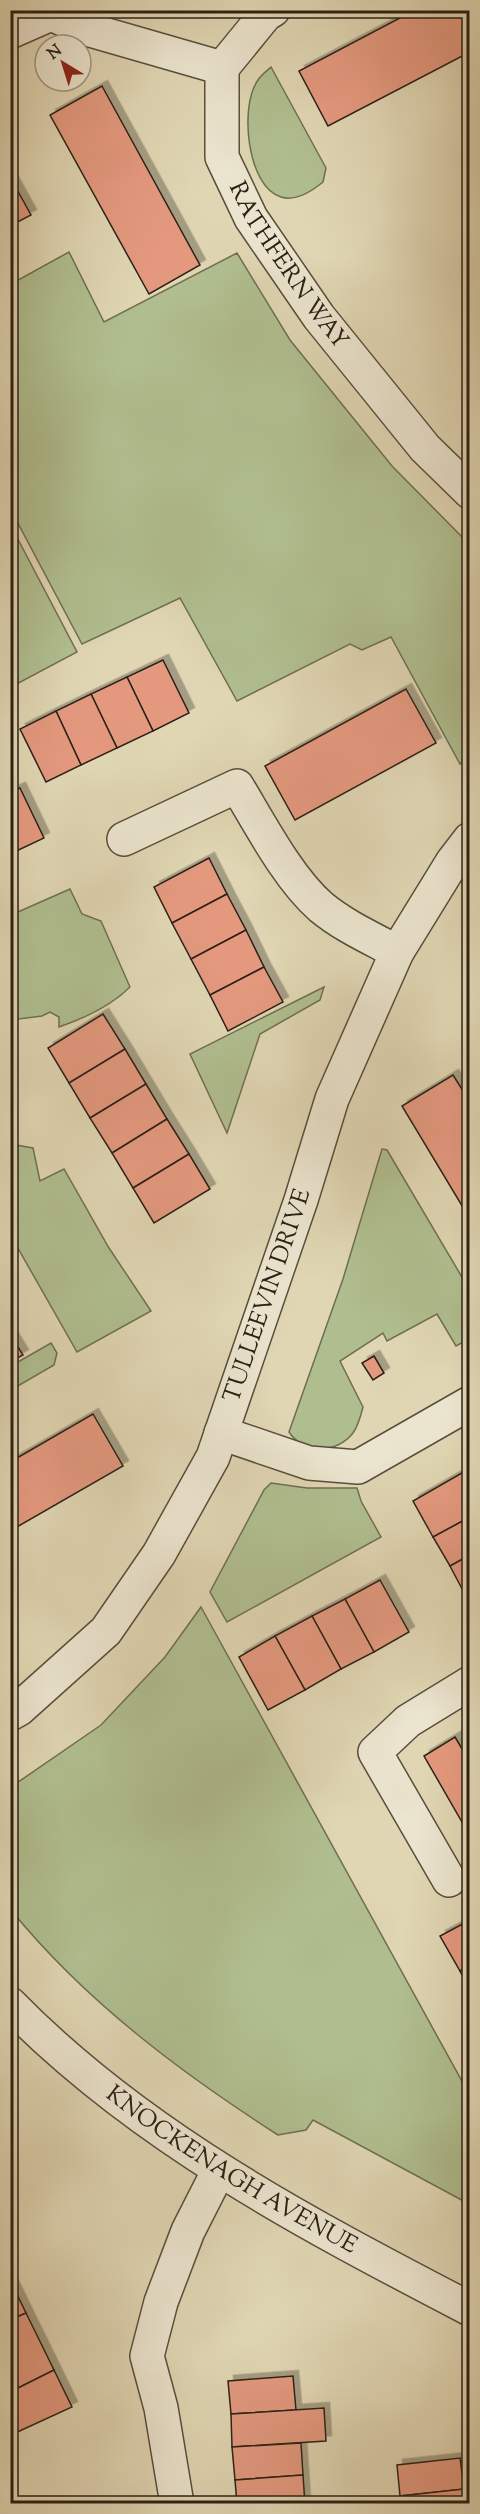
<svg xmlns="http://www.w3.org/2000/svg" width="480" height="2514" font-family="'Sorts Mill Goudy',serif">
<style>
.green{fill:#b0be8f;stroke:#6e6f52;stroke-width:1.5}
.building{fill:#e4997f;stroke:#2b2015;stroke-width:1.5;filter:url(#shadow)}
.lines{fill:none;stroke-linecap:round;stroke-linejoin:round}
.street-casing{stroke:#584e3c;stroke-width:36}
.street{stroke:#ebe4ce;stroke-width:33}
.labels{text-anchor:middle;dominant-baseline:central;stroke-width:6;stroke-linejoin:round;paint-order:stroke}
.street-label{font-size:24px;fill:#2b2015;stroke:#ebe4ce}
</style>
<defs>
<filter id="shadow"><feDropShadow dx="5.5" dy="-5.5" stdDeviation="0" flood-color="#0004"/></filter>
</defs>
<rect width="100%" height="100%" fill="#e0d6b3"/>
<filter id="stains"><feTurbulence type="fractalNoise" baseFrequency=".00333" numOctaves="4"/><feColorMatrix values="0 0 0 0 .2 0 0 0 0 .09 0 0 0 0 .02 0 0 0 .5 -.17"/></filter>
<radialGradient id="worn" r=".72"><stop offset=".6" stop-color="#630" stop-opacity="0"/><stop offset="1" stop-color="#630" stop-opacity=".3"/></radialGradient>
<g class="green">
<path d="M271,67L326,168L323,182C312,191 296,202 281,197C247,187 239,106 258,80C261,75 267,71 271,67Z"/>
<polygon points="69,252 104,322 237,253 290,340 392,466 469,544 470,753 460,764 391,637 362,650 350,644 237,701 180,598 82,644 11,510 11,284"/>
<polygon points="11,526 77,652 11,687 10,687"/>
<path d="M70,889L82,914L101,921L130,987C112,1005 82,1019 59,1027V1017L50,1012L42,1016L11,1020V915Z"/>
<polygon points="324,987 320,1000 260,1034 227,1133 190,1054"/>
<polygon points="10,1144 33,1148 40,1181 64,1169 109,1248 151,1311 77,1352 11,1236"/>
<path d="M382,1149L387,1150L469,1289V1339L456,1346L437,1314L387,1341L383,1333L340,1361L363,1407C361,1415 358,1426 353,1433C337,1454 303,1454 289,1432L343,1279Z"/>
<polygon points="51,1343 57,1353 54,1365 11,1390 11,1366"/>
<polygon points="271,1483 307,1488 357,1488 361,1501 381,1537 227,1622 210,1592 264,1490"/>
<path d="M201,1607L469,2094V2204L313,2120L306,2130L278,2135C180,2072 85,2001 11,1910V1787L101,1725L165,1657Z"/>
</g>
<g class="building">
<polygon points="415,10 470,10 470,52 328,126 299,71"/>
<polygon points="102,86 200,265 149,294 50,115"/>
<polygon points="10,177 31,215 10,226"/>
<polygon points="163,660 189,713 153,731 127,677"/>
<polygon points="127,677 153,731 117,748 91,694"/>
<polygon points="406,689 436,743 295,820 265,766"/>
<polygon points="91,694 117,748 81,765 56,711"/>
<polygon points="56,711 81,765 46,782 20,729"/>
<polygon points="20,788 44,838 10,854 10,792"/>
<polygon points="209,858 227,894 172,923 154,887"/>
<polygon points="227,894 246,930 191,959 172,923"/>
<polygon points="246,930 264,967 210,995 191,959"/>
<polygon points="264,967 283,1002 228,1031 210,995"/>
<polygon points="103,1014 125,1049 69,1083 48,1048"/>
<polygon points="125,1049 146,1084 90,1118 69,1083"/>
<polygon points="453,1075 470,1102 470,1219 402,1106"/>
<polygon points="146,1084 167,1119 112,1153 90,1118"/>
<polygon points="167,1119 189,1154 133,1188 112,1153"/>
<polygon points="189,1154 210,1189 154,1223 133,1188"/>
<polygon points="10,1334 23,1355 10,1362"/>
<polygon points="374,1356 384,1373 373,1380 362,1363"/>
<polygon points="93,1414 123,1466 10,1531 10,1462"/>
<polygon points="467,1470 470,1475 470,1517 433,1537 413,1501"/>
<polygon points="470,1517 470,1555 450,1566 433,1537"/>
<polygon points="470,1555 470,1599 468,1600 450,1566"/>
<polygon points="380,1580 409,1632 374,1652 345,1599"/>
<polygon points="345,1599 374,1652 341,1669 312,1616"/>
<polygon points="312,1616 341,1669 305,1690 275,1636"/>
<polygon points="275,1636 305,1690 268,1710 239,1657"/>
<polygon points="455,1737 470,1762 470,1836 424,1756"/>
<polygon points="470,1920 470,1966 460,1971 440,1936"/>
<polygon points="470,1966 470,1989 460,1971"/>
<polygon points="10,2280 26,2313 10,2320"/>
<polygon points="26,2313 54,2370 10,2392 10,2320"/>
<polygon points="54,2370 72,2407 13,2434 10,2430 10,2392"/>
<polygon points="293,2376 296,2410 231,2414 228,2381"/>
<polygon points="324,2408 326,2441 232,2447 231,2414"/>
<polygon points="301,2443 303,2475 235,2480 232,2447"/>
<polygon points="460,2458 464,2489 400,2496 397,2465"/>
<polygon points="303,2475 305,2504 237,2504 235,2480"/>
<polygon points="464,2489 465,2504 401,2504 400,2496"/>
</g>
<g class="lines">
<g class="street-casing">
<g id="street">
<path id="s1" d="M273,10L266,14L222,68V157L251,218L319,317L425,448L470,492"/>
<polyline points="10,32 51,14 83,28 222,68"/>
<path d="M124,839L237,786C260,824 288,878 321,907C344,926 371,938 397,952"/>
<polyline points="221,1433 309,1463 358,1467 470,1403"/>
<path id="s2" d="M10,1714L19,1709L106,1631L159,1554L213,1457L301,1200L332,1099L397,952L453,861L470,839"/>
<polyline points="449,1880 375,1752 408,1721 470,1683"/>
<path id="s3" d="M10,2004C140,2137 307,2224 470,2309"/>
<polyline points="177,2504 161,2408 147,2356 161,2302 188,2231 219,2170"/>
</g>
</g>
<use href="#street" class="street"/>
</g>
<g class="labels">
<g class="street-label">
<text stroke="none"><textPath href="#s1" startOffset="294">RATHFERN WAY</textPath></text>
<text stroke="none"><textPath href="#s2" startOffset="502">TULLEEVIN DRIVE</textPath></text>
<text stroke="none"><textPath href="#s3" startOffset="278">KNOCKENAGH AVENUE</textPath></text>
</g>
</g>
<rect width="480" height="2514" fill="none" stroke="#e0d6b3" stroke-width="36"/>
<rect x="12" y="12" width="456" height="2490" fill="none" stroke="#2b2015" stroke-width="3"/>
<rect x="18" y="18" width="444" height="2478" fill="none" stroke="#2b2015" stroke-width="1.5"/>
<g transform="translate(63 63) rotate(322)"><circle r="28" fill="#ebe4ce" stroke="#9e9684" stroke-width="1.5"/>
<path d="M0-4.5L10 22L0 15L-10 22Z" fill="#8f2418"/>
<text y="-9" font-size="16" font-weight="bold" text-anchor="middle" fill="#2b2015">N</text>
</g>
<rect width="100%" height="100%" filter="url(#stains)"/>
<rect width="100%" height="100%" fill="url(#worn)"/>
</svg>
